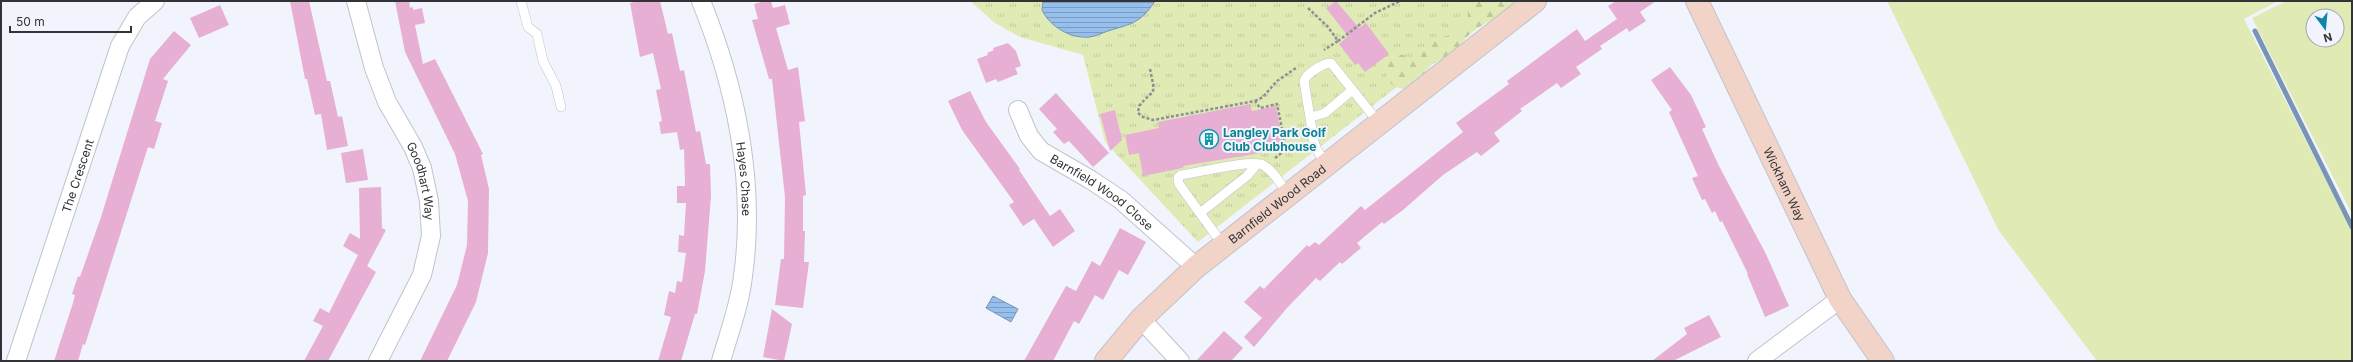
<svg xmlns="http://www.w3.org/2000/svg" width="2353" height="362" font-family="Inter,sans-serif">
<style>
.grass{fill:url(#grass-tufts)}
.forest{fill:url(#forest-firs)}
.park{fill:#e0eab4;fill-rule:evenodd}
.water{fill:url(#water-rules);stroke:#7895b6}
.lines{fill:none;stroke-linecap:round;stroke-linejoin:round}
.stream{stroke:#7895b6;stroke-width:5}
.building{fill:#e6afd3}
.lane-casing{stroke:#c0c3ce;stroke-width:10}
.street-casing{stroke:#c0c3ce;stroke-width:20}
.secondary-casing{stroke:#c0c3ce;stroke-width:24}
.path{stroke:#8e9096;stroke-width:2.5;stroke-dasharray:3 2;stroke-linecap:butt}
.lane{stroke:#fff;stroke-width:9}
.street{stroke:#fff;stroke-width:18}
.secondary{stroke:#f1d3c8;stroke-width:22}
.labels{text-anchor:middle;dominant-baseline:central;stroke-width:4;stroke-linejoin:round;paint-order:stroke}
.culture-label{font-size:12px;font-weight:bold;fill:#0d838f;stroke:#f2f4fd;text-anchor:start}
.street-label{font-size:12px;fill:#323337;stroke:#f2f4fd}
</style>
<defs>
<pattern id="grass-tufts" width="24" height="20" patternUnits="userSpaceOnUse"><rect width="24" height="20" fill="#e0eab4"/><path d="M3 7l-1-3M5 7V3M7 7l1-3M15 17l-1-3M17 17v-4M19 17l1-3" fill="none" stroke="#c1c99b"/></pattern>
<pattern id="forest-firs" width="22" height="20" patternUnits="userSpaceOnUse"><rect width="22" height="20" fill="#e0eab4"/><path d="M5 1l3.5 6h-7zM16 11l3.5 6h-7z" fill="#c1c99b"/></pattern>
<pattern id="water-rules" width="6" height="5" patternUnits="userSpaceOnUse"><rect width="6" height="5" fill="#96bfed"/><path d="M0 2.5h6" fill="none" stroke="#7b9cc1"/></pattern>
</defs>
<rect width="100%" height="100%" fill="#f2f4fd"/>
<polygon class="grass" points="970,1 1507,1 1198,242 1105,142 1083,55 1020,37 995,23"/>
<path class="forest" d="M1461,1H1521C1512,6 1505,12 1496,18C1486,23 1476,28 1468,36C1460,44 1455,55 1445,60C1442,61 1438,60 1436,62C1425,68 1421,82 1411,87C1402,92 1389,86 1387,76C1385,66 1393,53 1404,55C1407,56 1408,58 1412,59C1419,50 1428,43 1438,38C1441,36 1444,37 1447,36C1455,34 1468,23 1468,14C1467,9 1462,6 1461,1Z"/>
<g class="park">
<polygon points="1887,1 2278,1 2244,19 2352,232 2352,361 2097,361 1999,231"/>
<path d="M2286,1H2352V214L2252,18ZM2313,16H2337V40H2313Z"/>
</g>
<g class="water">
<path d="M1043,1H1155C1141,23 1131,24 1108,31C1102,33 1096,36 1090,37C1071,39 1050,27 1042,10Z"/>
<polygon points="993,296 1018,309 1011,322 986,308"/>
</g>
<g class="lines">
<polyline class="stream" points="2255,31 2352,227"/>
</g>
<g class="building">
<polygon points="290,1 309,1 327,81 330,81 338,117 342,116 348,146 327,150 321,114 315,115 307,79 305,79"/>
<polygon points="395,1 409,1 410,8 413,7 413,10 422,8 425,23 415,25 423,64 435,59 483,154 481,155 489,189 488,253 476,302 447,361 420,361 457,285 467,245 468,201 455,154 405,52"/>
<polygon points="638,1 660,1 668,34 672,33 680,71 684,70 696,132 700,131 706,164 710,164 711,196 705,271 697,314 695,314 681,361 658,361 671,317 664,315 669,291 675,293 677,281 682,282 686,253 678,252 679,235 684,236 686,203 677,203 677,186 685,186 684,149 680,150 677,132 661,134 659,122 662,121 656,90 661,89 653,53 640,57 630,3"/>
<polygon points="765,1 771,1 773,8 785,5 790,24 776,28 788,70 798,67 805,121 799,122 806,195 803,196 803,231 805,231 804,262 809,262 803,308 775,305 781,259 784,259 785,197 772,79 769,79 752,20 758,19 754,4"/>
<polygon points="1336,1 1359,28 1366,23 1389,54 1365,72 1358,63 1355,65 1339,44 1348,36 1326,8"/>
<polygon points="1616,1 1656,1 1640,12 1646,21 1629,32 1627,28 1600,46 1602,49 1576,67 1581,74 1561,88 1557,83 1520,109 1522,111 1494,133 1500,141 1481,156 1477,152 1443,175 1403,210 1384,224 1382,222 1357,243 1361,248 1342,264 1340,262 1320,281 1316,278 1287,308 1254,347 1244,337 1262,318 1244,302 1260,286 1264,289 1307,245 1309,247 1315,242 1319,245 1361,206 1365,210 1463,132 1456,123 1509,84 1507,81 1538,58 1577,29 1585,41 1617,19 1608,6"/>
<polygon points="220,5 229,25 199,38 190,18"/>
<polygon points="174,31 191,45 163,79 168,81 155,121 162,123 154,149 148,147 85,345 83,344 78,361 54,361 73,303 75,295 72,294 78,276 80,277 101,217 150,59"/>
<polygon points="1008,43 1016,51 1021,66 1015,68 1018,74 998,82 996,79 986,83 977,59 988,55 987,53 994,50 993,48"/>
<polygon points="1670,67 1691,95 1706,127 1702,129 1719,166 1766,254 1789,306 1765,317 1747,274 1748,274 1722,221 1720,222 1715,211 1712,213 1705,199 1702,200 1692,178 1698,176 1669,112 1672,110 1651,80"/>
<polygon points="970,91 986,122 1020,169 1019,170 1050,216 1060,209 1075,231 1053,247 1034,219 1023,226 1009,205 1014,202 962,130 948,101"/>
<polygon points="1056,93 1109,153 1093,167 1069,141 1064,144 1053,132 1057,129 1039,109"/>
<polygon points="1250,104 1252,111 1276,106 1284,149 1183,166 1183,168 1143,176 1139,153 1129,155 1125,135 1159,128 1158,122"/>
<polygon points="1115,110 1122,140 1110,151 1100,114"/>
<polygon points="363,149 368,180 346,183 341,153"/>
<polygon points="381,187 382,228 386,230 367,266 376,272 328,361 304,361 323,326 313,321 320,308 329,313 358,255 343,246 350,233 360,239 359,188"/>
<polygon points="1120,228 1146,242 1128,275 1119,270 1103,300 1095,295 1079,324 1074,321 1053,361 1024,361 1066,286 1076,291 1092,261 1100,266"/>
<polygon points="772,309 792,324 784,361 763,357"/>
<polygon points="1709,315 1721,337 1673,361 1652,361 1687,334 1684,328"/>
<polygon points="1224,331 1243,348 1231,361 1196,361"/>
</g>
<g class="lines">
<g class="lane-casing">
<g id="lane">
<polyline points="521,1 528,27 537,34 543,61 556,86 561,107"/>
<polyline points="1311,117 1325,113 1350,92 1351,89"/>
<path d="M1326,164L1317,150L1314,142L1304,81C1306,74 1323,63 1331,63L1379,123"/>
<polyline points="1200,213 1247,176 1257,164"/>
<path d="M1223,245L1179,184L1178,178L1181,175C1196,173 1252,159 1263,165C1274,171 1281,185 1288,194"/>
</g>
</g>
<g class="street-casing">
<g id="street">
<path id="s1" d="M356,1L374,68L387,102L413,147L422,168L429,201L431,236L422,275L378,361"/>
<path id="s2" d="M701,1C736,87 756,183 743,276C740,304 729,333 721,361"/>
<path id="s3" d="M1018,110L1029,136L1041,151L1091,180L1121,200L1196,267"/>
<polyline points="1141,319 1180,361"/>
<path id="s4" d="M16,361L120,46L137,17L155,1"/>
<polyline points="1757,361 1840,299"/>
</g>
</g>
<g class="secondary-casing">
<g id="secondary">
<path id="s5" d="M1697,1L1840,299L1883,361"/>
<path id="s6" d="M1106,361L1141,319L1196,267L1535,1"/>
</g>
</g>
<g class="path">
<polyline points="1308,8 1328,27 1338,41 1324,50"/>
<polyline points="1338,41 1375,13 1400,1"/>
<path d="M1150,69C1156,98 1155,87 1139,106L1138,113L1143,117L1153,120L1255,101L1260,108L1277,104L1286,149"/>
<polyline points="1255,101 1263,97 1277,81 1296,68"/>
<polyline points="1275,158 1289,147 1302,144"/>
</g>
<use href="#lane" class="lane"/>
<use href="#street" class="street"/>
<use href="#secondary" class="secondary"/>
</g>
<defs>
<g id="building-ring" transform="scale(1)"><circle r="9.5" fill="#f2f4fd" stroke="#0f9aa8" stroke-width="1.5"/><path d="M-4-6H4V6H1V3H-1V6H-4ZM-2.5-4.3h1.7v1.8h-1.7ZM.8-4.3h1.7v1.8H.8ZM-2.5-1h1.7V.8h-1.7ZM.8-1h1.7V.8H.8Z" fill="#0f9aa8"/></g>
</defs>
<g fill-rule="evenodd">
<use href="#building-ring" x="1209" y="139"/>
</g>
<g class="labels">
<g class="culture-label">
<text x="1223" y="132">Langley Park Golf<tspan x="1223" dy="14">Club Clubhouse</tspan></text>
</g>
<g class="street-label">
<text stroke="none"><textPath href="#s4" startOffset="195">The Crescent</textPath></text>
<text stroke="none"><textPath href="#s2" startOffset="184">Hayes Chase</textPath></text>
<text stroke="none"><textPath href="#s1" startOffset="193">Goodhart Way</textPath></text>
<text stroke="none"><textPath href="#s5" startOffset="203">Wickham Way</textPath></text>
<text stroke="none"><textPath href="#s3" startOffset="121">Barnfield Wood Close</textPath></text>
<text stroke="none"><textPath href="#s6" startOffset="233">Barnfield Wood Road</textPath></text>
</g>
</g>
<rect width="2353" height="362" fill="none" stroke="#323337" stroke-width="4"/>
<g transform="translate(2325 28) rotate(164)"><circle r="19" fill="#f2f4fd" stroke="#a5a7ae"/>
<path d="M0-3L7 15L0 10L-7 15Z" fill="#0e84aa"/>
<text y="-6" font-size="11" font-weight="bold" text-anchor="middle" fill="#323337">N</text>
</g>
<path d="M10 26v6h121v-6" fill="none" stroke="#323337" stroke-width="2"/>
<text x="16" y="26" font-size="12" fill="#323337" stroke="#f2f4fd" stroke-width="3" paint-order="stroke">50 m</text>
</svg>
